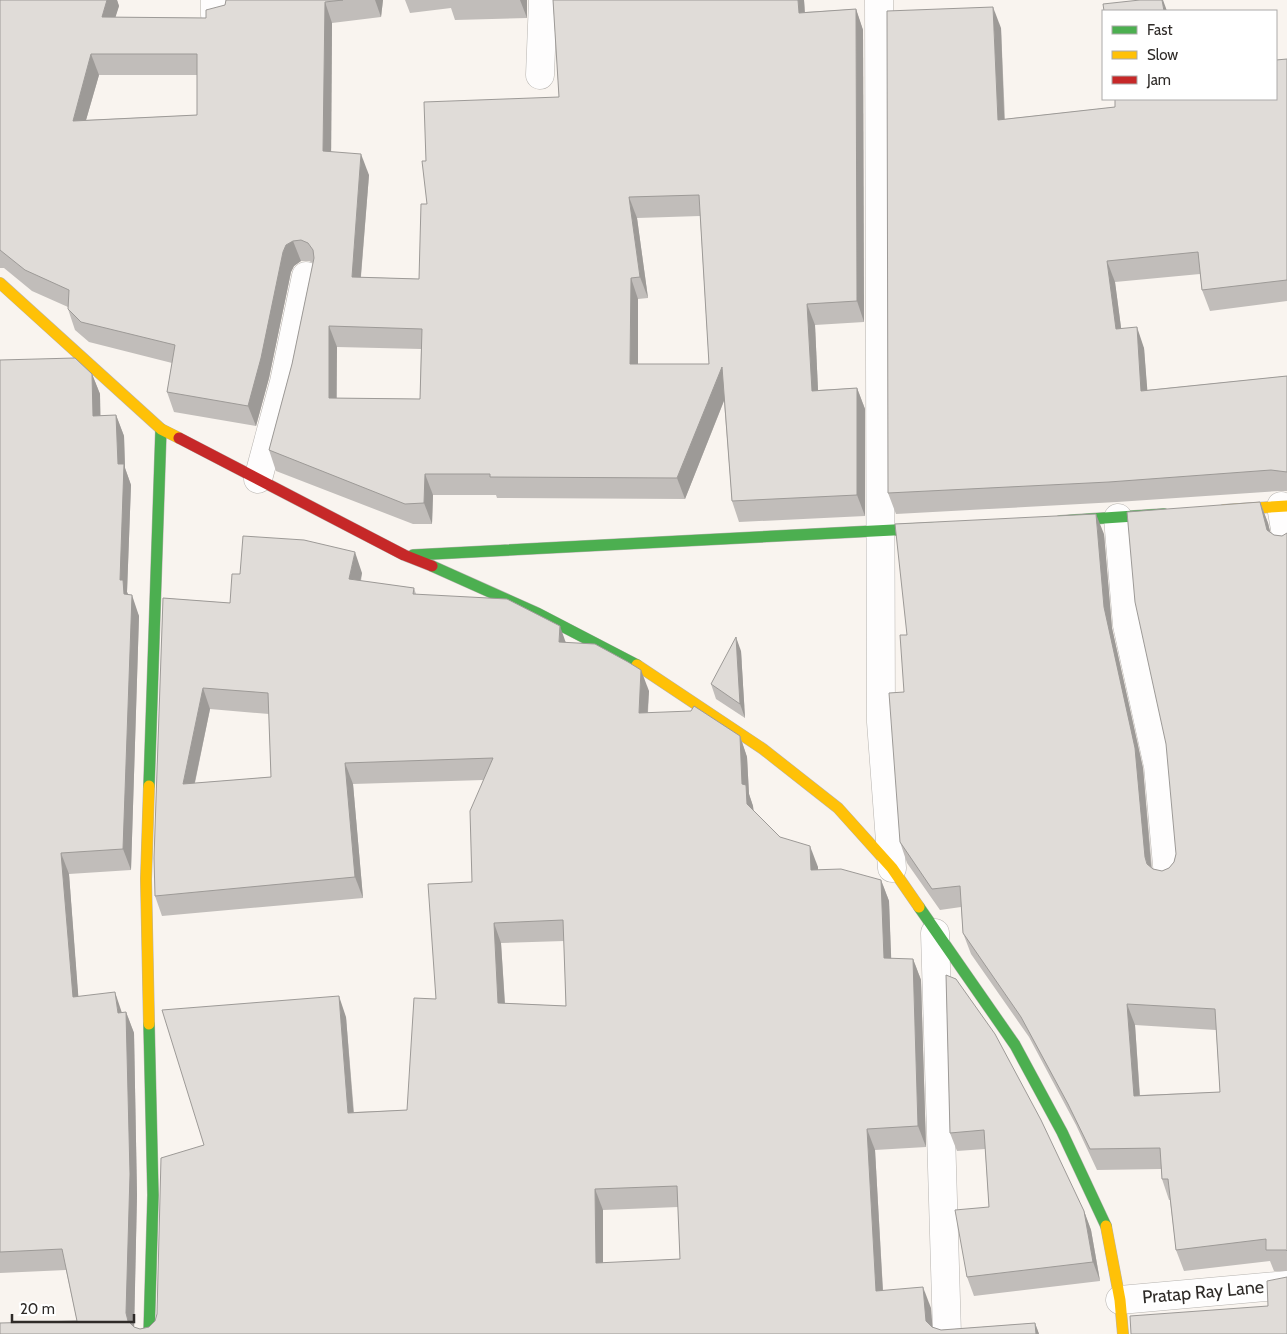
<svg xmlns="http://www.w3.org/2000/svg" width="1287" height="1334" font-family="Cabin,sans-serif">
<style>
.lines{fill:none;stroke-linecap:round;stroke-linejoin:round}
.street-casing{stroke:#b6b3af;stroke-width:29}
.fast-casing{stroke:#b6b3af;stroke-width:12}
.slow-casing{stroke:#b6b3af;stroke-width:12}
.jam-casing{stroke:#b6b3af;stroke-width:12}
.street{stroke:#fefdfd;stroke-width:28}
.fast{stroke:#4caf50;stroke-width:11}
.slow{stroke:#ffc107;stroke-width:11}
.jam{stroke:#c62828;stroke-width:11}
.wall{fill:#c1bdba;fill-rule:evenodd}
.shaded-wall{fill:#9d9a97}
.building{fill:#e0dcd8;stroke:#9d9a97;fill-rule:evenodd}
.labels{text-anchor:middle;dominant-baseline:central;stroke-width:5;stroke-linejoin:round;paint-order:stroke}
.street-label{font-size:18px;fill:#2f2b28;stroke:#fff}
</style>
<rect width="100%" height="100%" fill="#f9f4ef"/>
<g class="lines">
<g class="street-casing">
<g id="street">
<polyline points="879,0 881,722 892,868"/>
<polyline points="215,15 215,0"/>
<polyline points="540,75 543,0"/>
<polyline points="258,479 284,382 306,276"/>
<polyline points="1281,506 1287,541"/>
<polyline points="1118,518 1127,625 1158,766 1168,876"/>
<polyline points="935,933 947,1334"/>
<polyline points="1120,1300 1287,1285"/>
</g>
</g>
<g class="fast-casing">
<g id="fast">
<polyline points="1060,521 1164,514"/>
<polyline points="413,555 932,528"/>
<polyline points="432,566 537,613 637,665"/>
<polyline points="149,786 161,429"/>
<polyline points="919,907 1015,1045 1062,1132 1106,1226"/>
<polyline points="149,1334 153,1195 149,1024"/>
</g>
</g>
<g class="slow-casing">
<g id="slow">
<polyline points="0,283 161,429 179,438"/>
<polyline points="1224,510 1287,506"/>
<polyline points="637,665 763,749 838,808 892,868 919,907"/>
<polyline points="149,786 146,879 149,1024"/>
<polyline points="1106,1226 1120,1300 1123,1334"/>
</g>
</g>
<g class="jam-casing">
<polyline id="jam" points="179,438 404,555 432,566"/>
</g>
<use href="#street" class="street"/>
<use href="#fast" class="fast"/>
<use href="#slow" class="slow"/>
<use href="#jam" class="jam"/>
</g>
<g class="wall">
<path d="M0,0H117L119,6L115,17L206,18L225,5L226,0H383L381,17L332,23L331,152L369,175L361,277L419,279L427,204L426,161L559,97L553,0H804L805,12L856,9L863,30L864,322L815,325L818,390L857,388L865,409V516L739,522L732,501L724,401L685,499L497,498L496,495H433L432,524H413L276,471L269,450L292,364L313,263L309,261H301L294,266L291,272L269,378L256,426L174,412L167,392L172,363L89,342L75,330L68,309V307L32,291L4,268H0ZM99,75H197V115L86,120ZM700,216L709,364H638V299L648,298L637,218ZM337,347L421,349L420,399L337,398Z"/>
<polygon points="405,0 527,0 527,18 455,20 451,8 410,13"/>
<polygon points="1001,28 1005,119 1115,107 1287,59 1287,301 1210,311 1202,290 1200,274 1115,282 1121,328 1144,348 1147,390 1287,376 1287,491 1279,491 1117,502 896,514 888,493"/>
<path d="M0,360L92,374L100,394V416L116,415L124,436L125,468L131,485L127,592L139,616L131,870L69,874L78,996L122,1013L126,1012L134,1033L137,1195L134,1327L140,1329L149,1327L155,1321L204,1145L346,1017L354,1112L407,1110L436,999L472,882L483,780L353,784L363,898L162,916L155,896L163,598L230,603L240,574L362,573L361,581L414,588L416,594L566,642L649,691L648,713L740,736L747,757L749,794L753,806L754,811L780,837L818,867V870L881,880L889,901L891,959H913L921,980L926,1147L875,1150L883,1290L931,1308L932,1327L941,1330L1035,1323L1039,1334H0L77,1321L66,1270L0,1273ZM210,709L269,714L271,777L195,783ZM564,941L566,1006L505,1003L501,943ZM678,1207L680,1259L603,1263V1210Z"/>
<path d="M1260,502L1268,523L1270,532L1274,535L1282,536L1287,533V1271H1274L1270,1261L1184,1271L1176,1250L1170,1200H1169L1162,1179L1161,1169L1097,1170L1076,1125L1029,1037L971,954L963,933L961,907L940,910L907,863L900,842L904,692L907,635L1104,534L1112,628L1143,768L1152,867L1153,869L1162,871L1169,868L1174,862ZM1135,1025L1216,1030L1220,1092L1140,1095Z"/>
<polygon points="741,651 745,718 716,699 711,684"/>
<polygon points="946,975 1084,1211 1091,1230 1100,1281 974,1296 967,1277 989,1207 985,1149 957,1151 950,1133"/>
</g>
<g class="shaded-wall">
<polygon points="107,0 117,0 119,6 109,38 102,17"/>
<polygon points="375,0 383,0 381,17"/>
<polygon points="520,0 527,0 527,18"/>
<polygon points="798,0 804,0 806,34 799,13"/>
<polygon points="1162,0 1163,0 1167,11 1164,11"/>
<polygon points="325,2 332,23 331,172 323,151"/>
<polygon points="993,7 1001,28 1005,141 998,120"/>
<polygon points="856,9 863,30 864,322 857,301"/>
<polygon points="91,54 99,75 80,141 73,121"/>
<polygon points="361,154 369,175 359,298 352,277"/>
<polygon points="629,197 637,218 648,298 640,277"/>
<polygon points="293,241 301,261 294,266 291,272 269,378 256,426 248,406 283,252 286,245"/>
<polygon points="1107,261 1115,282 1124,350 1116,329"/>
<polygon points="631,278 638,299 638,385 630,364"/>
<polygon points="807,304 815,325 819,412 812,391"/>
<polygon points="329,326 337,347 336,419 329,398"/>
<polygon points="1137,327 1144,348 1149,411 1141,391"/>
<polygon points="722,367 729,388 685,499 677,478"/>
<polygon points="92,374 100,394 101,437 93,416"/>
<polygon points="857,388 865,409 865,516 857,495"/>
<polygon points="116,415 124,436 125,468 131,485 127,592 131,601 132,595 139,616 131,870 123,849 118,464"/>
<polygon points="425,474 433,495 432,524 424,503"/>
<polygon points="1260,502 1268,523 1275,551 1267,530"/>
<polygon points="1096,514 1104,534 1112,628 1143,768 1152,877 1145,857 1104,607"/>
<polygon points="355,552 362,573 356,600 349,579"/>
<polygon points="560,626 567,646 559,642"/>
<polygon points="736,637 741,651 745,718 740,704"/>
<polygon points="641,670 649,691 646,734 639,713"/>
<polygon points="203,688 210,709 190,805 183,784"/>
<polygon points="740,736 747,757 749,794 753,806 754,825 747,804 742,784"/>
<polygon points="345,763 353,784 363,898 355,877"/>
<polygon points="810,846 818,867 818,891 811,870"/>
<polygon points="61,853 69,874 80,1018 73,997"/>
<polygon points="881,880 889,901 892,979 884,958"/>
<polygon points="494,923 501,943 506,1023 498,1003"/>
<polygon points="913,959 921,980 926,1147 918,1126"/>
<polygon points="115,992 122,1013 118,1013"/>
<polygon points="339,996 346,1017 355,1133 348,1113"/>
<polygon points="1127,1004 1135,1025 1141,1116 1134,1096"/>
<polygon points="126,1012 134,1033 137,1195 134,1334 128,1321 126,1313"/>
<polygon points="867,1129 875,1150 884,1312 876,1291"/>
<polygon points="595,1189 603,1210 603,1284 596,1263"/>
<polygon points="1084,1211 1091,1230 1100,1281 1093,1262"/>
<polygon points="923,1287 931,1308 933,1334 926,1321"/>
<polygon points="1035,1323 1039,1334 1036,1334"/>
</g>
<g class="building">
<path d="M0,0H107L102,17L206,18V10L225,5L226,0H343L325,2L323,151L361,154L352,277L419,279L421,204H427L422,161H426L424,102L559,97L553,0H798L799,13L856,9L857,301L807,304L812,391L857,388V495L732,501L722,367L677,478L490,477V474H425L424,503L405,504L269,450L292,364L314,258L313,250L308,243L301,240L293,241L286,245L283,252L261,358L248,406L167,392L175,345L81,322L68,309L69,290L25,270L0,250ZM91,54H197V115L73,121ZM699,195L709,364H630L631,278L640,277L629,197ZM329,326L422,329L420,399L329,398Z"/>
<polygon points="1140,0 1162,0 1164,11 1104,11 1103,4"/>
<polygon points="993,7 998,120 1115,107 1115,99 1276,99 1276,60 1287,59 1287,280 1202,290 1198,252 1107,261 1116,329 1137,327 1141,391 1287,376 1287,472 1271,470 1109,482 888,493 887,11"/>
<path d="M75,358L92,374L93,416L116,415L118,464H124L120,580H123L124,594L132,595L123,849L61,853L73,997L115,992L118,1013L126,1012L130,1174L126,1313L128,1321L134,1327L140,1329L149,1327L155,1321L157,1314L161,1158L204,1145L162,1010L339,996L348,1113L407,1110L414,998L436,999L428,884L472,882L470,811L493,758L345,763L355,877L155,896L154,858L163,598L230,603L232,574H240L243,536L304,540L355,552L349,579L414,588L413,594L507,599L560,626L559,642L595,644L628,662L641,670L639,713L691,711L694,706L740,736L742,784L746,785L747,804L780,837L810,846L811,870L841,869L881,880L884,958L913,959L918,1126L867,1129L876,1291L923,1287L926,1321L932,1327L941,1330L1035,1323L1036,1334H0V1323L77,1321L62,1249L0,1252V360ZM203,688L268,693L271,777L183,784ZM563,920L566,1006L498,1003L494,923ZM677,1186L680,1259L596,1263L595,1189Z"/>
<path d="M1260,502L1267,530L1274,535L1282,536L1287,533V1251L1286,1250H1266V1239L1176,1250L1168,1179H1162L1160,1148L1090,1149L1068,1104L1021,1017L963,933L960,886L932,889L900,842L889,693L904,692L900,635H907L895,524L1096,514L1104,607L1135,748L1145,857L1147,864L1153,869L1162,871L1169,868L1174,862L1176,854L1166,744L1135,602L1127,512ZM1127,1004L1215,1009L1220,1092L1134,1096Z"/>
<polygon points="736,637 740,704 711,684"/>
<polygon points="946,975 956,979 995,1034 1041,1120 1084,1211 1093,1262 967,1277 955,1210 989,1207 984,1130 950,1133"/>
<polygon points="1287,1277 1287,1334 1131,1334 1130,1316 1268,1306 1267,1281"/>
</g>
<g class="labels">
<g class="street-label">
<text transform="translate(1203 1292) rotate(-5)">Pratap Ray Lane</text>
</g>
</g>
<rect x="1102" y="10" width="175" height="90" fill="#ffffff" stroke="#acaaa9"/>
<rect x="1112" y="26" width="25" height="8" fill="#4caf50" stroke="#acaaa9"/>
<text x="1147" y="35" font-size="15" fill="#2f2b28">Fast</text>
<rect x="1112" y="51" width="25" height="8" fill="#ffc107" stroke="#acaaa9"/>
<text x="1147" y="60" font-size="15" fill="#2f2b28">Slow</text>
<rect x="1112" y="76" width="25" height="8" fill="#c62828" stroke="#acaaa9"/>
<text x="1147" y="85" font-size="15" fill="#2f2b28">Jam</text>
<path d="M12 1314v8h122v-8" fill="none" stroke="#2f2b28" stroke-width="2.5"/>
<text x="20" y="1314" font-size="15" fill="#2f2b28" stroke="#ffffff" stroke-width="4" paint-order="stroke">20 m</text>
</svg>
